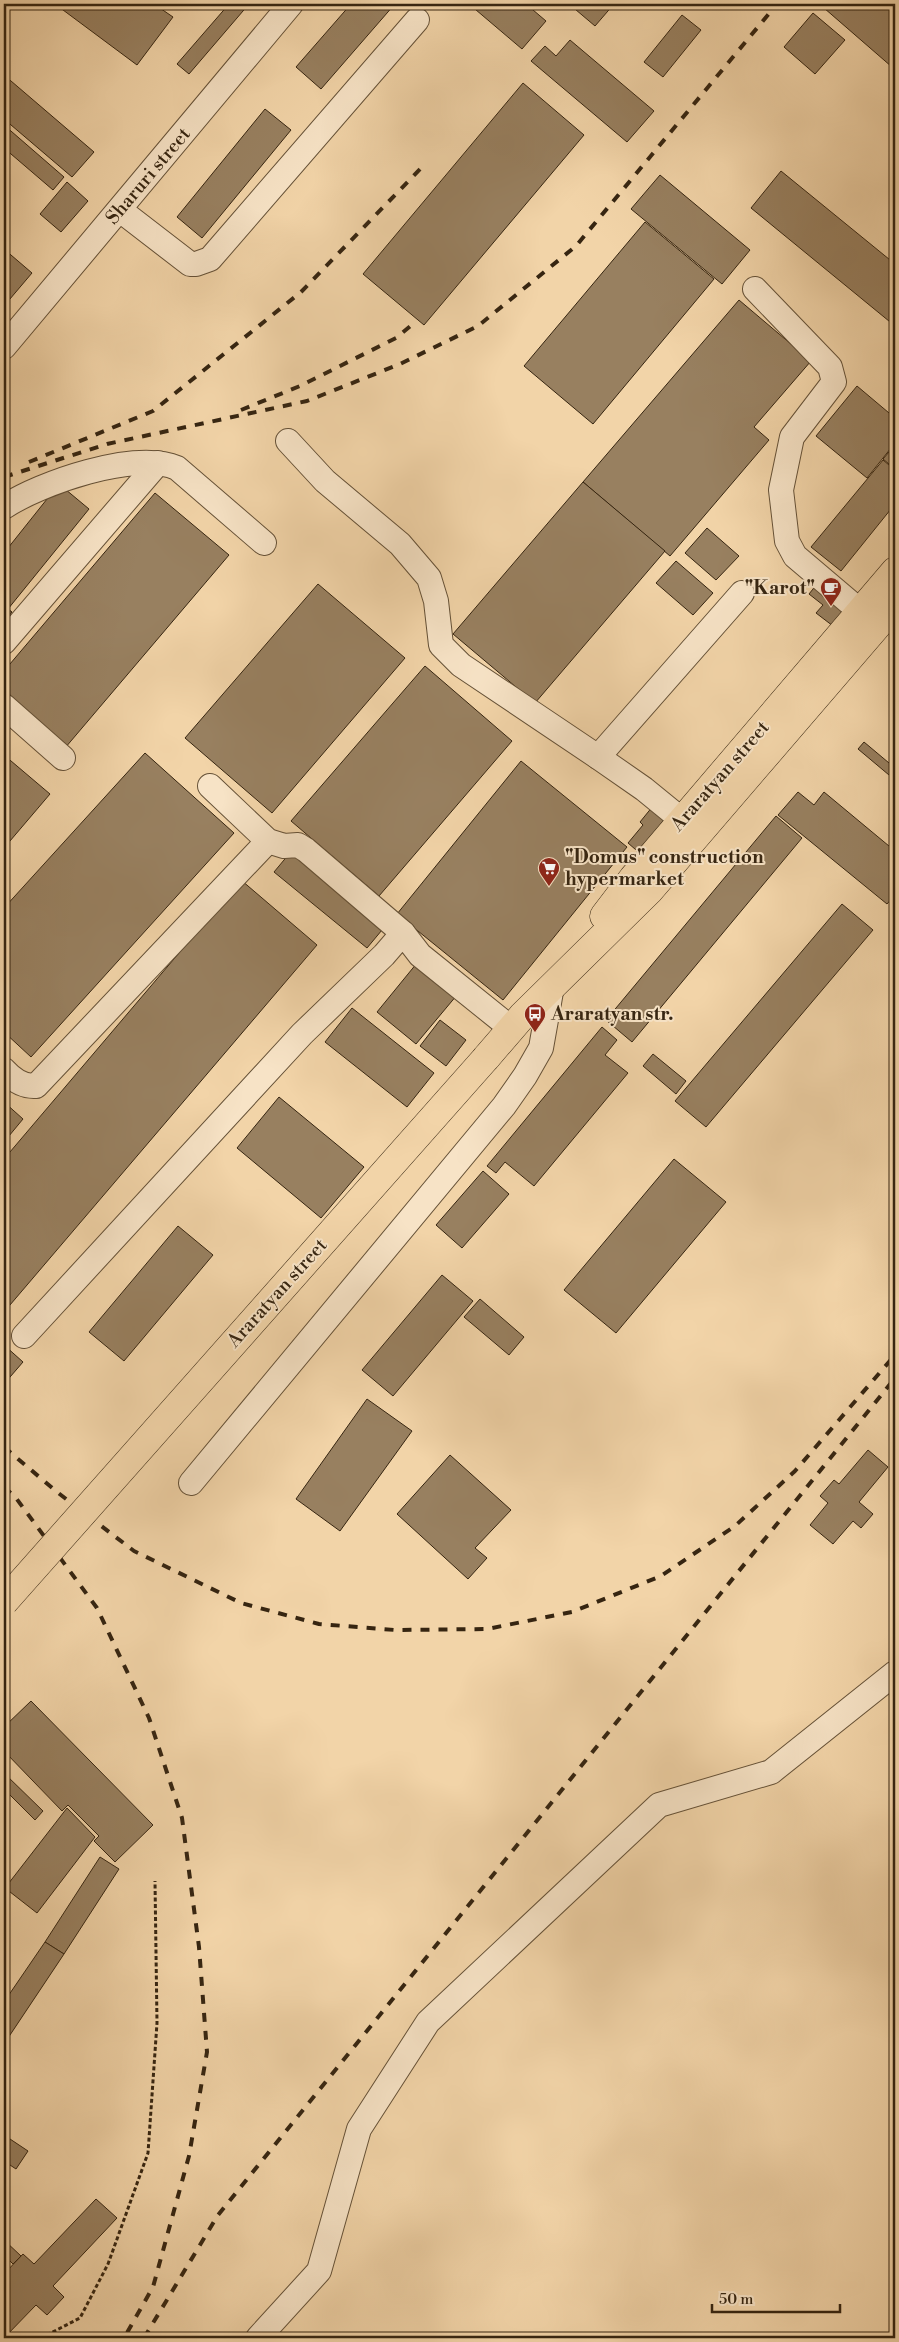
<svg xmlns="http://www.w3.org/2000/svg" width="899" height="2342" font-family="'Libre Bodoni',serif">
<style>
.building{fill:#988060;stroke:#362511}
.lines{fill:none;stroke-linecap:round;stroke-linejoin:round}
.minor-casing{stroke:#655137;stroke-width:26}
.major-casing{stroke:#362511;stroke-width:29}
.path{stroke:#362511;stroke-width:3;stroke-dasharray:4 2.5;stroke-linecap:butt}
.minor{stroke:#f7e3c6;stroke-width:24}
.major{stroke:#f2d4a8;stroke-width:28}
.rail{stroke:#362511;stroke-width:4;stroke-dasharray:9 9;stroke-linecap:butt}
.major-bridge-casing{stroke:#362511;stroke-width:29;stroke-linecap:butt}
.major-bridge{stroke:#f2d4a8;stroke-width:28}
.labels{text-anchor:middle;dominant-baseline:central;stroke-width:4;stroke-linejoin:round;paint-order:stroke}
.street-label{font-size:19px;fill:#362511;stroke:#f7e3c6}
.poi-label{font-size:19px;font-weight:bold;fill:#362511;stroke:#f7e3c6;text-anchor:start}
</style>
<rect width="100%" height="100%" fill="#f2d4a8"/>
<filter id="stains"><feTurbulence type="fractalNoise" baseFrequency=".004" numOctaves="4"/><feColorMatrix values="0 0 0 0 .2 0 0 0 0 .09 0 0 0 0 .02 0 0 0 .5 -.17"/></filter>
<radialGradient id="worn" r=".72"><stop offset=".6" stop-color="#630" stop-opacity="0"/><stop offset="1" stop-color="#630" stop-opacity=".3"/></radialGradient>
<g class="building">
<polygon points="55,4 154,4 173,17 137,65"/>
<polygon points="229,4 249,4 189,74 177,64"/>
<polygon points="351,4 394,5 321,89 296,67"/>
<polygon points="469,4 526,4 546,21 522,49"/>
<polygon points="569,4 614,4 595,26"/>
<polygon points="827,4 895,4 895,63 892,67 824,8"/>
<polygon points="813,13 845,40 815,74 784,47"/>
<polygon points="682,15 701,30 663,77 644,62"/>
<polygon points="570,40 654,111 627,142 531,61 545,46 556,56"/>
<polygon points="4,75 94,152 72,177 4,119"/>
<polygon points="523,83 584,135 424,325 363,274"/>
<polygon points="265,109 291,130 202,238 177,217"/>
<polygon points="4,125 64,177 53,190 4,148"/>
<polygon points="781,171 895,264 895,326 751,208"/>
<polygon points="660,175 750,250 722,284 631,209"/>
<polygon points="67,182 88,201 61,232 40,214"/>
<polygon points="645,222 714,279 593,424 524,366"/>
<polygon points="4,249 32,273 4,306"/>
<polygon points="739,300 811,361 754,427 769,440 670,556 583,482"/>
<polygon points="857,386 895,418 895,443 867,478 816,436"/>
<polygon points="895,445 895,469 883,459"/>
<polygon points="883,460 895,470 895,504 841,571 811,547"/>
<polygon points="583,482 665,551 535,703 453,634"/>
<polygon points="59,484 89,509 8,609 12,612 4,622 4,553"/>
<polygon points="155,493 229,555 65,748 4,696 4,671"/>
<polygon points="707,528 739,556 716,580 685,553"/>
<polygon points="676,561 713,593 693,615 656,583"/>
<polygon points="821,579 851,603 833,626 816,613 823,605 809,594"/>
<polygon points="318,584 405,658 272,813 185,738"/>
<polygon points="425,666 512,741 379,896 291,821"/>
<polygon points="864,742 895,768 889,775 858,749"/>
<polygon points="145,753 234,833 31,1057 4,1032 4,908"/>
<polygon points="4,755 50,794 4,848"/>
<polygon points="521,761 627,847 503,1000 397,914"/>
<polygon points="798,792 814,805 824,792 895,851 895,895 887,904 778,815"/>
<polygon points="653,806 664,816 667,829 643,856 628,843 643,825 640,822"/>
<polygon points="776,816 802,838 632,1042 606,1020"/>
<polygon points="294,848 387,924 367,948 274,872"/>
<polygon points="241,880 317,945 4,1312 4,1159"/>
<polygon points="842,904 873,930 706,1127 675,1101"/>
<polygon points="417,963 457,995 416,1044 377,1012"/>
<polygon points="352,1008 434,1073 407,1107 325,1042"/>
<polygon points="440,1020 466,1040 446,1066 420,1046"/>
<polygon points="602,1027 617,1040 605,1055 628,1073 534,1186 505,1162 496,1173 487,1166"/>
<polygon points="653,1054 686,1081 676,1094 643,1066"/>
<polygon points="279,1097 364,1167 321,1218 237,1148"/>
<polygon points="4,1102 23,1119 4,1142"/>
<polygon points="674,1159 726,1202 616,1333 564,1290"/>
<polygon points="483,1171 509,1194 462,1248 436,1225"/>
<polygon points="178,1226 213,1255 124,1361 89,1332"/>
<polygon points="442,1275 473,1301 393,1396 362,1370"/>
<polygon points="480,1299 524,1337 509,1355 464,1317"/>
<polygon points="4,1345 23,1362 4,1384"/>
<polygon points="367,1399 412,1431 340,1531 296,1499"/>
<polygon points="868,1450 888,1467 859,1502 873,1514 861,1528 853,1521 833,1544 810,1525 828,1503 820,1496 834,1480 839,1484"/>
<polygon points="450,1455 511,1510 475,1548 487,1558 468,1579 397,1514"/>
<polygon points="31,1701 153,1825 115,1862 94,1841 99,1836 68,1805 62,1811 4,1751 4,1727"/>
<polygon points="5,1774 43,1811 35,1820 4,1789"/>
<polygon points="67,1808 95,1837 37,1913 5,1888"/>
<polygon points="100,1857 119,1869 64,1954 45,1942"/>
<polygon points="45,1942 64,1954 4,2044 4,2002"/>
<polygon points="4,2135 28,2151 16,2169 4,2161"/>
<polygon points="96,2199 117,2218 53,2286 64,2297 47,2315 36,2305 4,2338 4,2293 9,2287 4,2283 4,2274 23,2254 34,2264"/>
<polygon points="4,2240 21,2256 13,2264 4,2255"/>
</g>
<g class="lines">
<g class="minor-casing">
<g id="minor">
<polyline points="120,210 190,264 196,264 210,259 417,20"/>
<polyline points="755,289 830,367 834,382 792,437 781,490 787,541 795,556 861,612"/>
<polyline points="4,347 291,4"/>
<polyline points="288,441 325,481 400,544 429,578 436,601 441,645 461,665 598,757 644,789 682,820"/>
<path d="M4,507C40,483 135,450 177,468L264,543"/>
<polyline points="4,642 158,463"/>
<polyline points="4,706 63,758"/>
<polyline points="598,757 742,593"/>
<polyline points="210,786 268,841 284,846 298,845 306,850 403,933"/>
<path d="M4,1070C13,1080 23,1087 36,1086L268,841"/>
<polyline points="24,1336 302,1034 384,955 403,933 420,955 512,1029"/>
<polyline points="191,1483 504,1106 525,1076 541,1048 552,986"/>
<polyline points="258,2338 319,2271 359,2129 428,2022 659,1805 771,1772 895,1673"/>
</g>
</g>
<g class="major-casing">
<g id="major">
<polyline points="604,916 633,878 895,571"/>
<polyline points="486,1058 523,1015 649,891 895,605"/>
</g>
</g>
<polyline class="path" points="41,2338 80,2318 108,2264 148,2153 157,2023 155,1881"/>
<use href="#minor" class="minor"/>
<use href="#major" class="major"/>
<g class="rail">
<polyline points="241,410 300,386 396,338 413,324"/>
<polyline points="29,462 153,411 301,292 426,163"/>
<polyline points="4,477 107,444 307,401 400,364 478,326 576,246 777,4"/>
<polyline points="4,1447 57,1492 134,1551 241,1603 319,1624 395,1630 487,1629 572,1612 661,1576 735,1526 795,1471 895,1355"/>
<polyline points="4,1487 16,1498 97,1608 149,1718 182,1818 199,1947 207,2052 189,2156 153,2287 124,2338"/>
<polyline points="144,2338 218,2215 895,1378"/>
</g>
<g class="major-bridge-casing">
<polyline id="major-bridge" points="4,1602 486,1058"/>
</g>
<use href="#major-bridge" class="major-bridge"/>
</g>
<defs>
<g id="cafe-pin" transform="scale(1.125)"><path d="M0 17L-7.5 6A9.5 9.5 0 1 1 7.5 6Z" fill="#8f2418" stroke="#f7e3c6"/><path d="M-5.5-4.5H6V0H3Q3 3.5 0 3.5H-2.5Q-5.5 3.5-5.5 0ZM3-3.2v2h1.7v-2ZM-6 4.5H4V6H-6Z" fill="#fff"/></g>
<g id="supermarket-pin" transform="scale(1.125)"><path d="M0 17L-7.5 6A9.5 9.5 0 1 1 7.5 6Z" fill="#8f2418" stroke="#f7e3c6"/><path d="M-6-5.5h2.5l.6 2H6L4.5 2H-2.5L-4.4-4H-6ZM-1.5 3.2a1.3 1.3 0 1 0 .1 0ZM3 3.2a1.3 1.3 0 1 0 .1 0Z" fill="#fff"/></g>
<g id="bus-pin" transform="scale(1.125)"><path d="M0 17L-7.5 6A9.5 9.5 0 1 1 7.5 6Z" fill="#8f2418" stroke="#f7e3c6"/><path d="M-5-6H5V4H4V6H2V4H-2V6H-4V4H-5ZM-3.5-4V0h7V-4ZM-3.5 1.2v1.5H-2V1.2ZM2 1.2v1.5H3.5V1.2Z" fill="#fff"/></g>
</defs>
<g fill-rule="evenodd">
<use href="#cafe-pin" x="831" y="588"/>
<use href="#supermarket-pin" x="549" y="868"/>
<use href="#bus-pin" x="535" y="1014"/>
</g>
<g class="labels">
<g class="street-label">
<text transform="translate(148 176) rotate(-50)">Sharuri street</text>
<text transform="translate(720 776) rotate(-49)">Araratyan street</text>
<text transform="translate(277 1293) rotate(-48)">Araratyan street</text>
</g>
<g class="poi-label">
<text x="815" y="588" text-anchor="end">"Karot"</text>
<text x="565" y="857">"Domus" construction<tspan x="565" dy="22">hypermarket</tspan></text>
<text x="551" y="1014">Araratyan str.</text>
</g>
</g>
<rect width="899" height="2342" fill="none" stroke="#f2d4a8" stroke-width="20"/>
<rect x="5" y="5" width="889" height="2332" fill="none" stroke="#362511" stroke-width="2.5"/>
<rect x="10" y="10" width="879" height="2322" fill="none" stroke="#362511"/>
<path d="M712 2304v8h128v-8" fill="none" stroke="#362511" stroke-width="2.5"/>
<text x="719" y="2304" font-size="15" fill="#362511" stroke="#f7e3c6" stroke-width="4" paint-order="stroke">50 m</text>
<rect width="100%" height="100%" filter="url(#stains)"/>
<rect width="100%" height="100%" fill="url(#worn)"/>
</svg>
